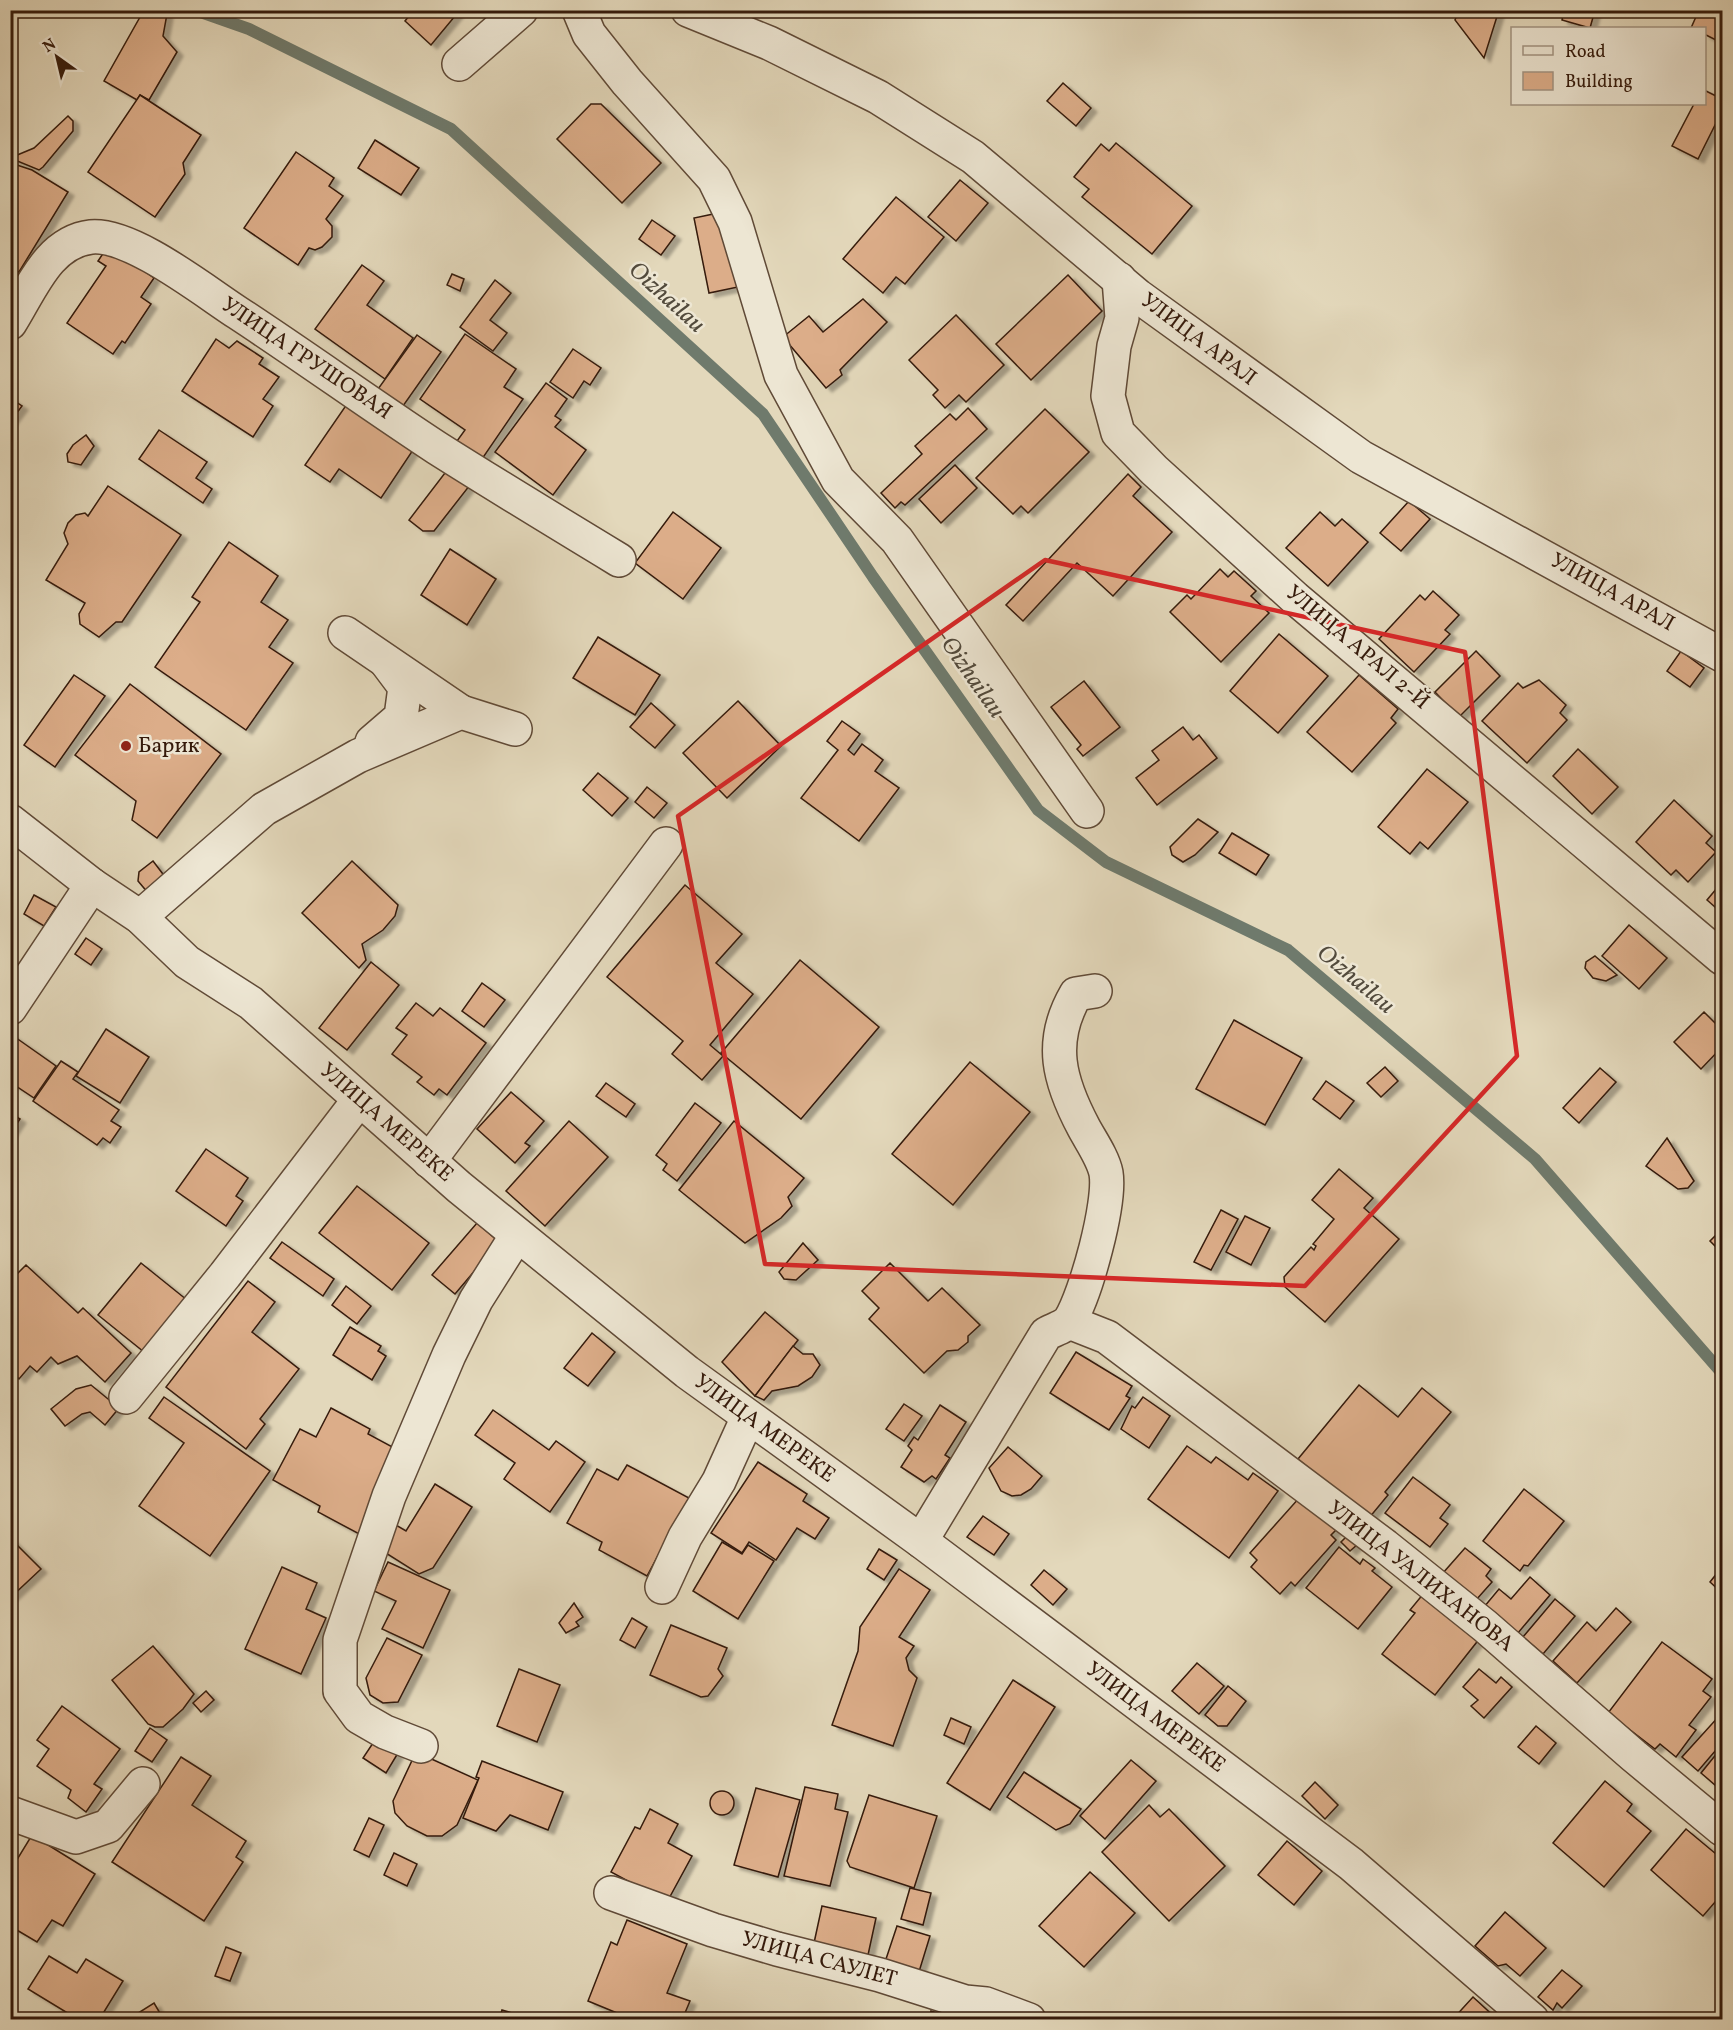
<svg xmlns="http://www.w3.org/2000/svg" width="1733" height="2030" font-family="Vollkorn,serif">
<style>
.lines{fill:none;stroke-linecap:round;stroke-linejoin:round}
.stream{stroke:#6f7a6c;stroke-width:12}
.building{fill:#dcad89;stroke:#351a0b;stroke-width:1.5;filter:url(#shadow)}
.minor-casing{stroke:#604a37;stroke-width:36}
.minor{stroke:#ede6d3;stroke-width:33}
.marked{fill:none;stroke:#d62828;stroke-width:4.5;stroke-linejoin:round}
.poi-dot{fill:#8f2418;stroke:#ede6d3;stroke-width:2}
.labels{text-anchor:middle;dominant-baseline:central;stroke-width:5;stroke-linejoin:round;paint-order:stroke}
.street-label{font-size:22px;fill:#351a0b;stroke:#ede6d3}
.poi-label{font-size:22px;fill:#351a0b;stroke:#ede6d3;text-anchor:start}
.water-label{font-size:24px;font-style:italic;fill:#524a3c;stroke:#ede6d3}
</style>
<defs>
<filter id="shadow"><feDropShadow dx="6" dy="4" stdDeviation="1.5" flood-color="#0004"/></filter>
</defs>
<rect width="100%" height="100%" fill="#e3d8bb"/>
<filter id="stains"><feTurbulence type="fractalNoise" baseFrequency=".00333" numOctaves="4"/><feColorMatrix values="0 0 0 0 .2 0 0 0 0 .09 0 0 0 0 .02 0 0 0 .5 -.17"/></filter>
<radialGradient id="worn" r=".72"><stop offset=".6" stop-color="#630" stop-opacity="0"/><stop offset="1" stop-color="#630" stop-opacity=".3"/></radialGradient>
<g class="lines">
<polyline class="stream" points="195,10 249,29 451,129 763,414 873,577 1038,810 1106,862 1288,950 1535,1159 1722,1373"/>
</g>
<g class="building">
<polygon points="144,10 160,10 167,14 163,36 177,52 149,100 140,95 137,100 104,81"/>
<polygon points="414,10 460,10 431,45 405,21"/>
<polygon points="1459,10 1499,10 1484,58 1455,20"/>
<polygon points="1564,10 1595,10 1590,28 1562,20"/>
<polygon points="1699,10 1722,10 1722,43 1704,34 1704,28 1691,28"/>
<polygon points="1063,83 1091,108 1076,126 1047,101"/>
<polygon points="1704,90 1722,99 1722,111 1698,159 1672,146 1694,104 1704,104"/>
<polygon points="140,95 201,135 183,163 185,174 155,217 88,172"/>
<polygon points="591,104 601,104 661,163 622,203 557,139"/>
<polygon points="68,116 73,121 73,131 43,167 39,170 10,158 34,148"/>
<polygon points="375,140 419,168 401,195 358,168"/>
<polygon points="1116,143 1192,206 1152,254 1082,197 1089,189 1074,177 1101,144 1109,151"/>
<polygon points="296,152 334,178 329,186 343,196 326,219 332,226 332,237 322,247 315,250 309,248 298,265 244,228"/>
<polygon points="11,163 32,170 68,192 19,272 10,271"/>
<polygon points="960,180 988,203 956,241 928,217"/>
<polygon points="896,197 944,237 905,284 896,277 883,293 843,259"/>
<polygon points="723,212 738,287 709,293 694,218"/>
<polygon points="652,220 675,236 661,255 639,239"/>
<polygon points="108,246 154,278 141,297 151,304 125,343 122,341 113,354 67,323 106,266 98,261"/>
<polygon points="362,265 384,281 367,305 413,338 385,379 315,329"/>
<polygon points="452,274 464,279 460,291 447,285"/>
<polygon points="1068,275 1102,311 1031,380 996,344"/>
<polygon points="495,280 511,293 490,320 507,333 493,351 460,327"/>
<polygon points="863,299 887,322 840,370 842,375 826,388 783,337 809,316 823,332"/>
<polygon points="956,315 1004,365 966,402 959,395 945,408 933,395 938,390 909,360"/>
<polygon points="465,334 516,369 504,387 523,399 482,459 457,441 465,430 420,399"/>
<polygon points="417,335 441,352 403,406 378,389"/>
<polygon points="216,339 229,348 237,341 263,358 259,364 279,377 263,399 273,406 253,437 182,391"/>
<polygon points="573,349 601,368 590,385 584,381 573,398 550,382"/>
<polygon points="546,383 567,399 555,416 561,420 555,427 586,450 553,495 495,452"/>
<polygon points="10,398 22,406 10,422"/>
<polygon points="347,404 413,450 381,498 339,469 330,482 305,465"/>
<polygon points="968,408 987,429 905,505 901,502 895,508 881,493 922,454 915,446 950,414 956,420"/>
<polygon points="1045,409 1089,452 1028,513 1021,506 1013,514 976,478"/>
<polygon points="159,430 207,462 196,478 212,489 203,503 139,459"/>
<polygon points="86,435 94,446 81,465 68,462 67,454 73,445"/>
<polygon points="955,465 977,488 941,523 919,499"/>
<polygon points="448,469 470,485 434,531 423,531 409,520"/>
<polygon points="1128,474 1141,487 1133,496 1172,532 1113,596 1077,563 1023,621 1006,605"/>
<polygon points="108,486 181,535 122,622 116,622 99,637 80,624 79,614 85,603 46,580 68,544 64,533 68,523 76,515 85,513 88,516"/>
<polygon points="1409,501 1430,519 1401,551 1380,533"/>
<polygon points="673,512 721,548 683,599 635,563"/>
<polygon points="1320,512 1335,526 1342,519 1368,542 1328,586 1286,548"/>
<polygon points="229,542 278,576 261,602 288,620 269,647 293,663 246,730 155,667 200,602 192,597"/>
<polygon points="450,549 496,579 467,625 421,595"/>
<polygon points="1220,569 1228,577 1234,571 1256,591 1251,596 1269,613 1221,662 1170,612 1187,595 1191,599"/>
<polygon points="1433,591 1459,615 1445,630 1450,634 1414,672 1379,639 1420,595 1425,600"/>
<polygon points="1279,634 1328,676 1278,733 1230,691"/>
<polygon points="598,637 660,675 635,715 573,678"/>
<polygon points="1476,651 1500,676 1459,717 1435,692"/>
<polygon points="1681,651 1704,668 1690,687 1667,671"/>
<polygon points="74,675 105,696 55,767 24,745"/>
<polygon points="1359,675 1398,709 1391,718 1396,723 1352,772 1307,732"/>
<polygon points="1539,680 1566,705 1560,713 1567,720 1527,763 1482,721 1518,683 1523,688"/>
<polygon points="1084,681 1120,727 1083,756 1077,749 1081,745 1051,707"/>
<polygon points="130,684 221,754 157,838 132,820 136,801 75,755"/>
<polygon points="738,701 781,746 727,798 683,753"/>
<polygon points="651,703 675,725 655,748 630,727"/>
<polygon points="842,721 860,734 848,750 854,755 862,744 883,760 875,771 899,788 859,841 801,798 838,750 827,741"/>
<polygon points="1183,727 1193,740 1199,735 1217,758 1157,805 1136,778 1159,760 1152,751"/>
<polygon points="1578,749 1618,787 1592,814 1553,776"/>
<polygon points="1427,769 1468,802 1428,849 1420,842 1410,854 1378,827"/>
<polygon points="598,773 628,798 612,816 583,790"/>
<polygon points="647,787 667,803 654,818 635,802"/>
<polygon points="1674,800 1712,836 1706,843 1716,852 1688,882 1676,870 1671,875 1636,842"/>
<polygon points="1198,819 1218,832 1195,855 1183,862 1172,855 1170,847"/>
<polygon points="1232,833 1269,855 1256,875 1219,853"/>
<polygon points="153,861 172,886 149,894 138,881 139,872"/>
<polygon points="352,861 398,905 395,916 383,930 362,944 366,960 359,968 302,913"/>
<polygon points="1722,882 1722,913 1707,900"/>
<polygon points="685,885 742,934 716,963 753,994 710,1045 723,1056 702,1080 672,1054 683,1041 607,977"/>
<polygon points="34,895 56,907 44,926 24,914"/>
<polygon points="1629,925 1667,958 1639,989 1602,956"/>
<polygon points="86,938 102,949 91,965 75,954"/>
<polygon points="1595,956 1617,975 1606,981 1593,978 1585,968 1586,962"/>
<polygon points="800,960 879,1027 801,1119 721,1053"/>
<polygon points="371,962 399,985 347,1050 319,1028"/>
<polygon points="482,983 505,1000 484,1027 462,1011"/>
<polygon points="416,1003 433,1016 440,1008 486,1043 447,1095 439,1089 434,1095 417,1082 422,1077 392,1054 407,1035 396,1028"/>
<polygon points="1704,1012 1722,1030 1722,1047 1701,1069 1674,1042"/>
<polygon points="1234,1020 1302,1058 1265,1125 1196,1089"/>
<polygon points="106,1029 149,1057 120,1103 76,1076"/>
<polygon points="12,1035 56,1066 34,1098 10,1082"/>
<polygon points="61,1061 78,1072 73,1079 119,1110 111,1121 121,1127 110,1143 103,1138 97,1145 33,1101"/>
<polygon points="970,1062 1030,1112 953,1205 892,1154"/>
<polygon points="1385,1067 1398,1081 1381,1097 1367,1083"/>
<polygon points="1600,1068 1616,1082 1579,1123 1563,1108"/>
<polygon points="1326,1081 1354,1101 1340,1119 1313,1099"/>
<polygon points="606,1083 635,1104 626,1117 596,1096"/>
<polygon points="511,1092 544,1121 525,1143 530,1146 515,1163 477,1129"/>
<polygon points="695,1103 721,1123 677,1181 663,1170 667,1164 656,1155"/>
<polygon points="10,1113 20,1119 10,1134"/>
<polygon points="569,1121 608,1157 545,1226 506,1191"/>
<polygon points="734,1121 804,1178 788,1197 792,1206 781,1218 745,1243 679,1190"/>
<polygon points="1667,1138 1694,1181 1688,1188 1678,1189 1646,1166"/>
<polygon points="206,1149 248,1178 236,1196 243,1201 226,1226 176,1191"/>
<polygon points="1339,1169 1373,1198 1364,1208 1399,1239 1325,1322 1285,1287 1284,1277 1311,1247 1314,1250 1316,1246 1313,1244 1334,1219 1312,1200"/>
<polygon points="357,1186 429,1243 392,1290 319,1233"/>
<polygon points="1221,1210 1238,1219 1211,1270 1194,1262"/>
<polygon points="1245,1216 1270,1228 1251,1265 1226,1252"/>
<polygon points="477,1223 499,1242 455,1294 432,1275"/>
<polygon points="1722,1229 1722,1253 1710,1241"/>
<polygon points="282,1242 334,1279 323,1296 270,1258"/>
<polygon points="803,1243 818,1260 796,1280 784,1279 779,1272"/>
<polygon points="141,1263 187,1300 144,1352 98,1315"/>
<polygon points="890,1263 928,1301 942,1288 980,1325 968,1336 968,1342 958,1350 947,1351 924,1373 869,1319 879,1308 862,1291"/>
<polygon points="26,1265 78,1313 83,1308 131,1353 105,1382 77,1356 58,1364 51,1357 37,1372 30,1366 19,1379 10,1370 10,1281"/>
<polygon points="248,1281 275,1302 252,1332 299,1369 260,1419 265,1424 246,1449 166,1387"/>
<polygon points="346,1286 371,1306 357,1324 332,1305"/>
<polygon points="765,1312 798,1340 755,1396 722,1362"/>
<polygon points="350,1327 381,1346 378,1351 386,1356 372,1380 333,1355"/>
<polygon points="592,1333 615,1352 588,1386 564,1368"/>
<polygon points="793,1346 803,1354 813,1354 820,1365 812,1377 798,1386 772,1391 764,1400 755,1396"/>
<polygon points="1076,1352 1132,1386 1126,1396 1130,1398 1109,1430 1050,1393"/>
<polygon points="91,1385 119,1408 105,1425 90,1412 82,1414 65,1426 51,1409 76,1389"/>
<polygon points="1359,1385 1398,1417 1422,1388 1451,1412 1385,1492 1388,1495 1369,1518 1298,1459"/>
<polygon points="164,1397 270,1471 210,1556 139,1506 184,1443 149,1418"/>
<polygon points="1143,1397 1170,1416 1149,1448 1121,1429 1132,1406 1135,1408"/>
<polygon points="904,1404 922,1416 904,1441 886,1429"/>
<polygon points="940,1405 966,1422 945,1455 950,1458 936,1479 932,1476 924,1482 901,1467 912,1450 908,1446 914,1437 918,1440"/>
<polygon points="331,1408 370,1429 368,1434 398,1450 363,1536 318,1512 320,1506 273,1480 300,1429 316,1437"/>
<polygon points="493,1410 549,1450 556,1441 585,1462 550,1512 504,1479 515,1463 475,1435"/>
<polygon points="1187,1446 1211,1463 1216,1457 1248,1480 1253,1473 1278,1491 1229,1558 1148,1499"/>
<polygon points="1008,1447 1042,1476 1031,1489 1021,1495 1012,1496 1001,1491 989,1468"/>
<polygon points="758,1462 807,1494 803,1501 829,1518 815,1539 797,1528 776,1560 749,1542 742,1553 711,1533"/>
<polygon points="627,1465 689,1498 647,1576 599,1550 602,1542 567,1523 597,1469 618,1480"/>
<polygon points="1413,1477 1450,1505 1440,1518 1448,1524 1430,1547 1385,1513"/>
<polygon points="435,1484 472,1507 433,1568 419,1574 381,1550 396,1525 406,1531"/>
<polygon points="1524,1489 1564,1521 1528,1566 1524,1565 1520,1571 1483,1541"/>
<polygon points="1300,1497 1337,1529 1331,1535 1336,1540 1295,1586 1291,1582 1280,1594 1251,1567 1257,1560 1250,1553"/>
<polygon points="983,1516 1009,1534 994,1555 967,1537"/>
<polygon points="1348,1535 1358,1544 1350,1551 1341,1542"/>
<polygon points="10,1538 41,1569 10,1598"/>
<polygon points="722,1542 742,1554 748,1545 774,1561 738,1619 693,1591"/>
<polygon points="1339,1547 1360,1564 1363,1559 1375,1568 1372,1571 1392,1587 1358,1629 1306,1588"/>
<polygon points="1465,1548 1491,1569 1486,1576 1492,1582 1476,1600 1443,1573"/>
<polygon points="879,1549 897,1560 884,1580 867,1569"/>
<polygon points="388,1562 450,1590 423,1648 382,1629 396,1601 374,1591"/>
<polygon points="282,1567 317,1583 306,1609 326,1618 301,1674 245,1649"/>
<polygon points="1722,1567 1722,1593 1710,1582"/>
<polygon points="899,1569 930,1590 899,1637 914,1646 906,1658 909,1670 917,1678 893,1746 832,1725 858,1651 860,1627"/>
<polygon points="1044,1570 1067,1589 1053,1605 1031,1585"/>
<polygon points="1530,1577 1550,1595 1512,1640 1479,1613 1499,1589 1511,1599"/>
<polygon points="1424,1593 1480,1638 1435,1695 1382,1654 1415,1613 1410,1610"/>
<polygon points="1555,1599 1575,1616 1543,1654 1523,1637"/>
<polygon points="574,1603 583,1617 576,1622 579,1626 566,1633 559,1623"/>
<polygon points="1616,1608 1631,1622 1577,1683 1553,1661 1587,1622 1596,1631"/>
<polygon points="632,1618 647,1627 635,1648 620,1640"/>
<polygon points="671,1625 727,1648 718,1669 723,1676 708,1696 701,1697 650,1675"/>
<polygon points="387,1638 422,1655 398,1702 383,1703 370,1695 366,1678"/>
<polygon points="1662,1642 1712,1679 1703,1691 1711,1697 1689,1725 1696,1730 1676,1757 1660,1744 1655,1749 1608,1713"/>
<polygon points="153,1646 194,1694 183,1709 163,1727 155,1727 148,1724 112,1680"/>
<polygon points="1197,1663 1224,1686 1199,1714 1172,1691"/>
<polygon points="519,1669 560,1685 537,1742 497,1726"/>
<polygon points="1479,1669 1496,1683 1501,1677 1512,1687 1484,1718 1471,1706 1478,1700 1463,1687"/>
<polygon points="1013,1680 1055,1707 990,1810 947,1783"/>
<polygon points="1228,1686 1246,1701 1227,1726 1218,1726 1205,1715"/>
<polygon points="206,1691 214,1700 201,1712 193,1703"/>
<polygon points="62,1706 120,1749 94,1784 102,1789 86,1812 68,1798 71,1790 37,1766 49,1749 37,1740"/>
<polygon points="1720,1715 1722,1717 1722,1743 1698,1771 1682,1757"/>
<polygon points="951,1718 971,1727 964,1744 944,1735"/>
<polygon points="1536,1726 1556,1743 1539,1764 1518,1747"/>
<polygon points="150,1728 167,1740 152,1762 135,1751"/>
<polygon points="375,1740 398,1753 386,1773 363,1758"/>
<polygon points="1722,1747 1722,1791 1701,1773"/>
<polygon points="416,1752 478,1780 457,1825 442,1836 427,1836 407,1826 395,1813 393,1801"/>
<polygon points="181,1757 211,1776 192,1805 246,1841 236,1857 243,1862 204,1921 112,1862"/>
<polygon points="1131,1760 1156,1781 1105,1839 1080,1816"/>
<polygon points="482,1761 563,1792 548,1830 510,1815 496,1831 463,1818 479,1778 476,1777"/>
<polygon points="1024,1772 1081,1809 1070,1824 1056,1830 1007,1797"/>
<polygon points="1605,1781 1632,1804 1627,1811 1651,1831 1604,1887 1553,1843"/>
<polygon points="1315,1782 1338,1805 1325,1819 1302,1796"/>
<polygon points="805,1787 838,1794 835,1809 848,1812 830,1886 784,1876"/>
<polygon points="756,1788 800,1800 778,1877 734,1865"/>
<circle cx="722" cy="1803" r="12"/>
<polygon points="869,1795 937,1816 914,1888 850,1867 847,1861"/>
<polygon points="1149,1805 1160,1817 1169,1809 1225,1866 1169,1921 1102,1852"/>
<polygon points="650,1809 678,1824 668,1843 692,1856 667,1902 611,1872 635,1827 640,1829"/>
<polygon points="369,1818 384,1825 369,1857 354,1850"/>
<polygon points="1686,1829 1722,1859 1722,1894 1703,1916 1651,1870"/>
<polygon points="32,1835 95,1874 63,1926 52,1920 37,1942 10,1926 10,1871"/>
<polygon points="1287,1841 1322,1871 1294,1905 1258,1875"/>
<polygon points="394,1853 417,1864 407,1886 384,1875"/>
<polygon points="1090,1872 1135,1913 1084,1967 1039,1926"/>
<polygon points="910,1888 931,1893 923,1925 901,1919"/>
<polygon points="822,1906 876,1918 868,1955 814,1943"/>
<polygon points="1505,1912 1546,1948 1520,1976 1506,1964 1498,1966 1475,1946"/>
<polygon points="627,1920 687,1944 667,1993 690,2001 682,2020 634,2020 588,2001 611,1942 617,1945"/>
<polygon points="897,1926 930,1936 918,1975 884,1965"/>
<polygon points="226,1947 241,1953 230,1981 215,1976"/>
<polygon points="49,1956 77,1973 86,1959 123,1981 99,2020 79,2020 28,1989"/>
<polygon points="1562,1970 1582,1986 1562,2008 1557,2003 1553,2010 1538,1997"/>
<polygon points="1473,1997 1498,2020 1452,2020"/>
<polygon points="154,2003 164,2020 127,2020"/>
<polygon points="502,2010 522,2016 521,2020 499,2020"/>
<polygon points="931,2011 955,2020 928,2020"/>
</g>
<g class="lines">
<g class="minor-casing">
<g id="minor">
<polyline points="579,10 589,34 627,82 714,179 735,222 781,375 838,480 897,540 1087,811"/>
<polyline points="688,10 769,43 878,97 973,157 1138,296 1361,457 1722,655"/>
<polyline points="459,64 521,10"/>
<polyline points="1119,279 1122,318 1114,346 1108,396 1118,433 1154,470 1295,598 1722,958"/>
<path d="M10,323C31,290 48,242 91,237C131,233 204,291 238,313C305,357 370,404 437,448C497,486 558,523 619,560"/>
<polyline points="345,633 461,712"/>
<polyline points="372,742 401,717 405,687 387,663"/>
<polyline points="10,821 92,885 140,917 187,962 251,1003 459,1187 687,1372 921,1541 1351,1864 1532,2020"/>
<polyline points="140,917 264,809 358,756 461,712 515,729"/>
<polyline points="10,1008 92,885"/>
<polyline points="429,1161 666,844"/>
<polyline points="1069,1322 1107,1337 1385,1546 1485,1626 1634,1756 1722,1829"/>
<polyline points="126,1397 225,1275 359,1100"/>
<path d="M921,1541L1046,1334C1053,1330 1066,1326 1070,1320C1086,1294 1111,1203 1106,1173C1103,1158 1091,1141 1084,1128C1059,1081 1048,1042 1076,994L1095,991"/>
<polyline points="662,1587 685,1537 719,1481 748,1417"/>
<polyline points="421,1746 385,1732 359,1717 340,1691 340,1640 389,1496 449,1355 476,1300 517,1235"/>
<polyline points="10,1813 76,1837 108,1826 143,1784"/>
<polyline points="611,1893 713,1930 777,1949 880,1975 965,2002 986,2004 1029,2020"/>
</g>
</g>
<use href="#minor" class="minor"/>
</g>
<path class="marked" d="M1045,560L1465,652L1517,1056L1305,1286L765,1264L678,816Z"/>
<circle class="poi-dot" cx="126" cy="746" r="6"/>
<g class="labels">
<g class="street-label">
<text transform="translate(1198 340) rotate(37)">УЛИЦА АРАЛ</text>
<text transform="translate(306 359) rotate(34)">УЛИЦА ГРУШОВАЯ</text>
<text transform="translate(1612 593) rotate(29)">УЛИЦА АРАЛ</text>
<text transform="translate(1357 648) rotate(40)">УЛИЦА АРАЛ 2-Й</text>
<text transform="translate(386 1123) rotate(41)">УЛИЦА МЕРЕКЕ</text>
<text transform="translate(764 1429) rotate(36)">УЛИЦА МЕРЕКЕ</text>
<text transform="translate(1420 1577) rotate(38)">УЛИЦА УАЛИХАНОВА</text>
<text transform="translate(1155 1718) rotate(37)">УЛИЦА МЕРЕКЕ</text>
<text transform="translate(819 1960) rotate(15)">УЛИЦА САУЛЕТ</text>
</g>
<g class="poi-label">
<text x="138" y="746">Барик</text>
</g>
<g class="water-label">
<text transform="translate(666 298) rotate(42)">Oizhailau</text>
<text transform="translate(972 678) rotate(55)">Oizhailau</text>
<text transform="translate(1355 980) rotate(40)">Oizhailau</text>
</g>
</g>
<rect width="1733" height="2030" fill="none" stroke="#e3d8bb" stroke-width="36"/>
<rect x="12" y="12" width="1709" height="2006" fill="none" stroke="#351a0b" stroke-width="3"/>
<rect x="18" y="18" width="1697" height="1994" fill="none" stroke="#351a0b" stroke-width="1.5"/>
<rect x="1511" y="27" width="195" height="78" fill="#ede6d3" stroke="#a39483" stroke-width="1.5"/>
<rect x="1523" y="46" width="30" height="9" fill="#ede6d3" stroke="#a39483" stroke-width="1.5"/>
<text x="1565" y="57" font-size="18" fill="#351a0b">Road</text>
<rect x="1523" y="72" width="30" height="18" fill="#dcad89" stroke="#a39483" stroke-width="1.5"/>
<text x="1565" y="87" font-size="18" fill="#351a0b">Building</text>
<g transform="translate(57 57) rotate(326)" stroke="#ede6d3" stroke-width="4.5" paint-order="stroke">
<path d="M0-4.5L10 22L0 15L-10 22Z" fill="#351a0b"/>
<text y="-9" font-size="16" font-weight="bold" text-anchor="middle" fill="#351a0b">N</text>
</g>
<rect width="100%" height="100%" filter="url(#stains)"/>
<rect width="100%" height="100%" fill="url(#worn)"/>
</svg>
